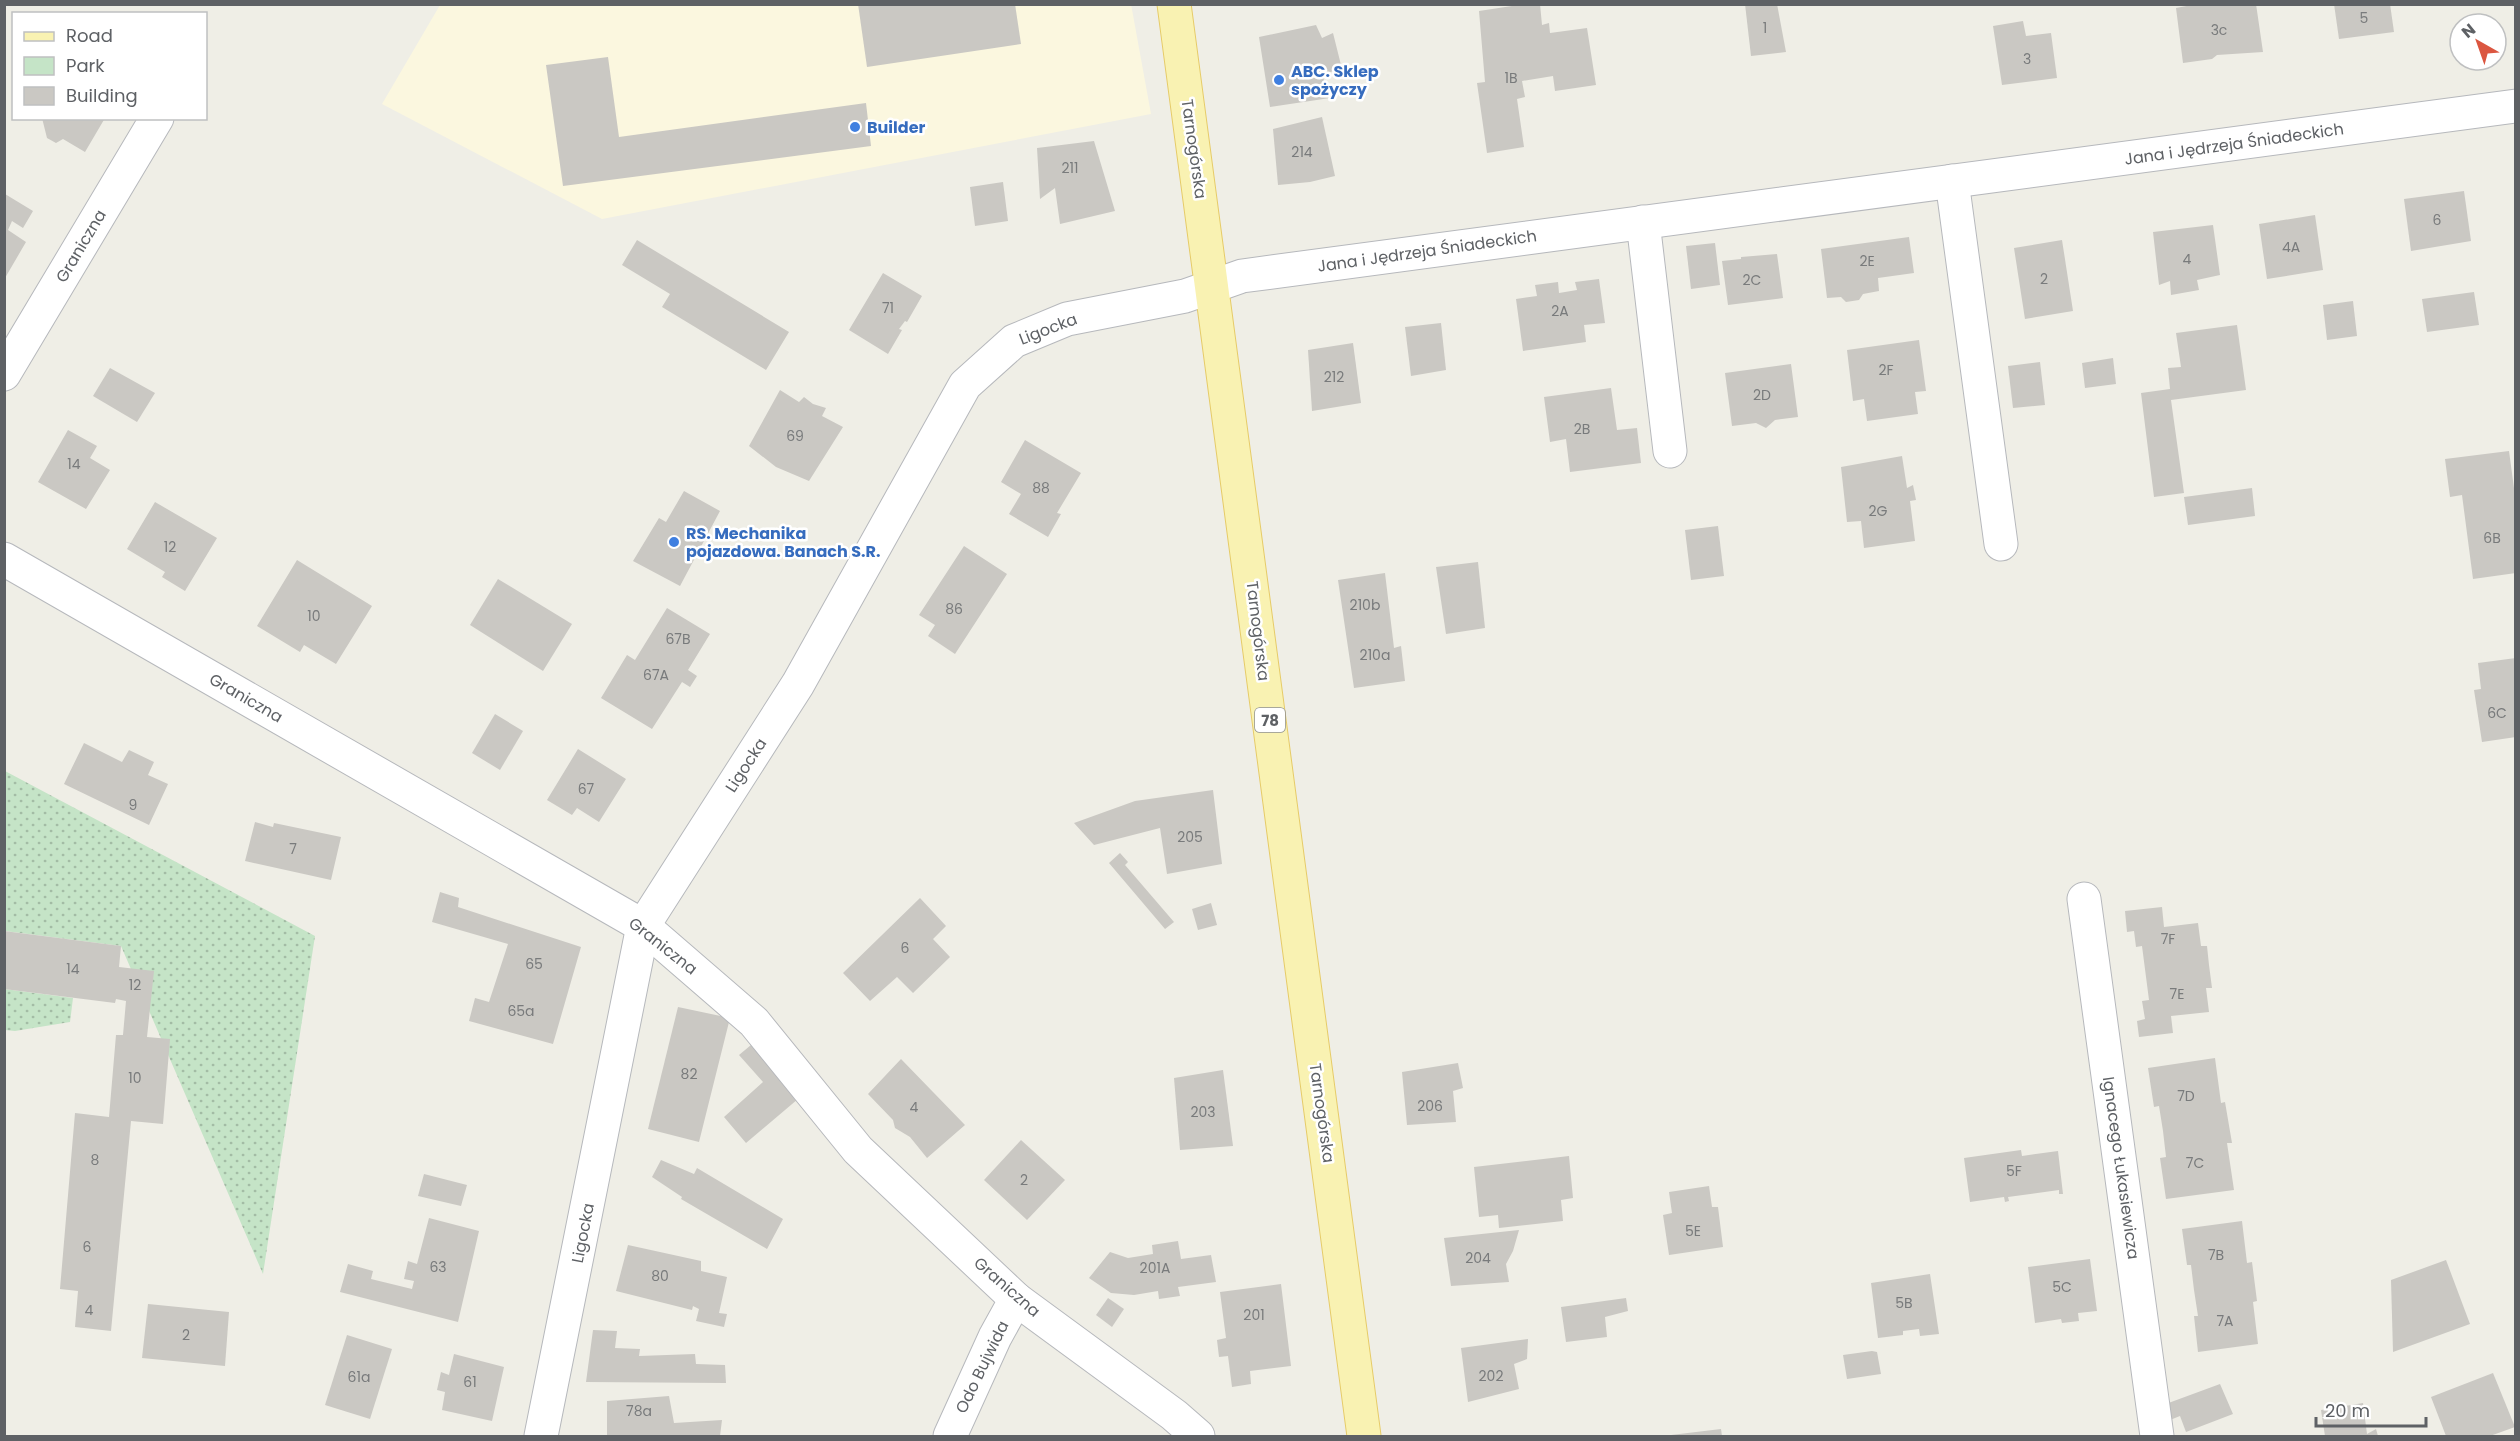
<svg xmlns="http://www.w3.org/2000/svg" width="2520" height="1441" font-family="Poppins,sans-serif">
<style>
.commercial{fill:#fbf7df}
.green{fill:url(#green-dots)}
.building{fill:#cac8c3}
.lines{fill:none;stroke-linecap:round;stroke-linejoin:round}
.street-casing{stroke:#b6b8bc;stroke-width:35}
.primary-casing{stroke:#e6cb68;stroke-width:35}
.street{stroke:#fff;stroke-width:33}
.primary{stroke:#f9f2b2;stroke-width:33}
.shop-dot{fill:#3f7fe0;stroke:#fff;stroke-width:2}
.labels{text-anchor:middle;dominant-baseline:central;stroke-width:5;stroke-linejoin:round;paint-order:stroke}
.number-label{font-size:14px;fill:#797b7c}
.shield{fill:#fff;stroke:#8e9093;stroke-width:1.5}
.shield-label{font-size:15px;font-weight:bold;fill:#5e6165}
.shop-label{font-size:16px;font-weight:bold;fill:#366cbe;stroke:#fff;text-anchor:start}
.street-label{font-size:16px;fill:#5e6165;stroke:#fff}
</style>
<defs>
<pattern id="green-dots" width="8" height="8" patternUnits="userSpaceOnUse" patternTransform="scale(1.5)"><rect width="8" height="8" fill="#c5e4c7"/><path d="M2 2h.1M6 6h.1" fill="none" stroke="#a3bca5" stroke-width="1.8" stroke-linecap="round"/></pattern>
</defs>
<rect width="100%" height="100%" fill="#efeee6"/>
<polygon class="commercial" points="1131,4 1151,114 602,219 382,104 440,5"/>
<g class="green">
<polygon points="5,771 315,936 263,1274 121,946 5,931"/>
<polygon points="4,989 73,998 70,1022 15,1031 5,1030"/>
</g>
<g class="building">
<polygon points="858,4 1015,4 1021,44 867,67"/>
<polygon points="1525,4 1540,4 1542,25 1549,23 1550,33 1587,28 1596,85 1555,91 1553,76 1522,81 1525,97 1517,99 1524,147 1487,153 1477,83 1485,82 1479,11"/>
<polygon points="1745,4 1777,4 1786,52 1751,56"/>
<polygon points="2197,4 2256,4 2263,52 2217,55 2212,59 2183,63 2176,8"/>
<polygon points="2334,4 2390,4 2394,32 2339,39"/>
<polygon points="2023,21 2026,36 2051,33 2057,78 2002,85 1993,26"/>
<polygon points="1316,25 1322,38 1333,33 1342,69 1322,74 1330,98 1270,107 1259,37"/>
<polygon points="608,57 619,137 866,103 871,146 563,186 546,65"/>
<polygon points="1322,117 1335,176 1310,182 1278,185 1273,129"/>
<polygon points="42,118 105,118 85,152 63,139 56,143 47,138"/>
<polygon points="1094,141 1115,211 1060,224 1055,188 1040,199 1037,148"/>
<polygon points="1003,182 1008,221 975,226 970,187"/>
<polygon points="2464,191 2471,241 2411,251 2404,199"/>
<polygon points="5,194 33,211 23,228 12,221 8,230 26,242 5,278"/>
<polygon points="2315,215 2323,270 2267,279 2259,224"/>
<polygon points="2213,225 2220,275 2197,280 2199,290 2171,295 2170,281 2159,285 2153,232"/>
<polygon points="1909,237 1914,273 1878,278 1879,291 1863,294 1859,300 1846,302 1841,297 1827,298 1821,249"/>
<polygon points="637,240 789,332 766,370 662,307 670,294 622,265"/>
<polygon points="2062,240 2073,311 2025,319 2014,248"/>
<polygon points="1715,243 1720,285 1691,289 1686,246"/>
<polygon points="1777,254 1783,298 1728,305 1722,261 1741,259 1741,257"/>
<polygon points="883,273 922,296 907,322 905,321 899,329 902,330 888,354 849,330"/>
<polygon points="1599,279 1605,323 1584,325 1586,342 1523,351 1516,299 1537,296 1535,285 1558,282 1559,293 1577,290 1575,282"/>
<polygon points="2474,292 2479,325 2427,332 2422,299"/>
<polygon points="2353,301 2357,336 2327,340 2323,305"/>
<polygon points="1441,323 1446,370 1411,376 1405,327"/>
<polygon points="2237,325 2246,390 2171,400 2184,493 2154,497 2141,393 2170,389 2168,368 2181,367 2176,333"/>
<polygon points="1919,340 1926,391 1915,392 1918,414 1867,421 1864,399 1853,401 1847,350"/>
<polygon points="1353,343 1361,403 1312,411 1308,350"/>
<polygon points="2113,358 2116,384 2085,388 2082,363"/>
<polygon points="2040,362 2045,405 2013,408 2008,366"/>
<polygon points="1791,364 1798,417 1775,420 1766,428 1756,423 1732,426 1725,373"/>
<polygon points="110,368 155,393 137,422 93,396"/>
<polygon points="1611,388 1617,430 1637,428 1641,463 1570,472 1566,439 1550,442 1544,397"/>
<polygon points="780,390 799,402 804,397 813,404 826,408 822,416 843,427 809,481 776,467 749,446"/>
<polygon points="68,430 97,446 90,458 110,470 86,509 38,482"/>
<polygon points="1025,440 1081,473 1057,513 1061,514 1048,537 1009,514 1021,494 1001,482"/>
<polygon points="2509,451 2516,503 2516,573 2473,579 2462,495 2450,497 2445,459"/>
<polygon points="1902,456 1907,488 1913,485 1916,500 1910,501 1915,541 1864,548 1861,521 1847,522 1841,467"/>
<polygon points="2252,488 2255,516 2188,525 2184,497"/>
<polygon points="684,491 720,511 680,586 633,561 659,518 666,522"/>
<polygon points="155,502 217,538 185,591 162,577 165,572 127,549"/>
<polygon points="1718,526 1724,576 1691,580 1685,530"/>
<polygon points="964,546 1007,574 955,654 928,636 935,625 919,615"/>
<polygon points="297,560 372,606 336,664 304,645 300,652 257,626"/>
<polygon points="1478,562 1485,628 1446,634 1436,567"/>
<polygon points="1385,573 1394,648 1401,646 1405,681 1354,688 1338,580"/>
<polygon points="498,579 572,624 543,671 470,625"/>
<polygon points="667,608 710,634 688,670 697,676 690,687 682,682 652,729 601,698 627,655 635,660"/>
<polygon points="2516,658 2516,737 2482,742 2474,690 2481,689 2478,663"/>
<polygon points="495,714 523,731 500,770 472,753"/>
<polygon points="84,743 122,762 129,750 154,762 148,775 168,784 149,825 64,784"/>
<polygon points="578,749 626,779 599,822 577,808 572,815 547,800"/>
<polygon points="1213,790 1222,864 1167,874 1160,828 1094,845 1074,823 1135,801"/>
<polygon points="255,822 273,827 274,823 341,837 331,880 245,861"/>
<polygon points="1120,853 1128,862 1125,865 1174,922 1165,929 1109,863"/>
<polygon points="440,892 459,898 458,907 581,947 553,1044 469,1021 475,998 489,1002 508,944 432,922"/>
<polygon points="920,898 946,926 933,939 950,957 913,993 897,977 870,1001 843,973"/>
<polygon points="1211,903 1217,925 1198,930 1192,909"/>
<polygon points="2162,907 2164,927 2198,923 2201,946 2207,946 2209,965 2212,988 2206,988 2209,1012 2171,1016 2173,1033 2139,1037 2137,1021 2145,1019 2142,1001 2149,1000 2142,946 2136,947 2134,931 2127,932 2125,911"/>
<polygon points="4,931 121,946 119,967 154,971 147,1037 170,1039 163,1124 131,1121 111,1331 75,1327 78,1291 60,1289 75,1113 109,1117 116,1035 123,1035 126,1001 116,999 115,1003 4,989"/>
<polygon points="678,1007 730,1018 699,1142 648,1129"/>
<polygon points="751,1045 798,1099 746,1143 724,1117 763,1082 739,1055"/>
<polygon points="2215,1058 2221,1103 2225,1102 2232,1143 2227,1143 2234,1190 2166,1199 2160,1158 2166,1157 2163,1131 2159,1106 2154,1107 2148,1068"/>
<polygon points="901,1059 965,1125 927,1158 910,1137 895,1128 893,1120 868,1094"/>
<polygon points="1458,1063 1463,1088 1453,1091 1456,1122 1407,1125 1402,1072"/>
<polygon points="1223,1070 1233,1146 1180,1150 1174,1078"/>
<polygon points="1021,1140 1065,1180 1027,1220 984,1180"/>
<polygon points="2021,1150 2022,1156 2058,1151 2063,1194 2059,1194 2059,1190 2008,1197 2009,1201 2005,1202 2004,1197 1970,1202 1964,1158"/>
<polygon points="1569,1156 1573,1198 1561,1200 1563,1221 1499,1228 1498,1215 1479,1217 1474,1167"/>
<polygon points="661,1160 694,1174 697,1168 783,1219 767,1249 681,1199 682,1197 652,1177"/>
<polygon points="424,1174 467,1185 461,1206 418,1196"/>
<polygon points="1709,1186 1712,1207 1718,1207 1723,1247 1669,1255 1663,1215 1672,1213 1669,1192"/>
<polygon points="429,1218 479,1231 458,1322 340,1292 348,1264 373,1271 371,1279 412,1289 414,1281 404,1279 408,1261 417,1264"/>
<polygon points="2242,1221 2247,1263 2252,1262 2257,1301 2253,1302 2258,1344 2198,1352 2194,1316 2198,1316 2194,1290 2191,1265 2187,1265 2182,1229"/>
<polygon points="1519,1230 1513,1251 1506,1264 1509,1282 1451,1286 1444,1238"/>
<polygon points="1178,1241 1181,1259 1211,1255 1216,1282 1178,1287 1180,1296 1159,1299 1158,1291 1134,1295 1111,1293 1089,1278 1110,1252 1128,1258 1153,1254 1152,1245"/>
<polygon points="628,1245 701,1261 701,1271 727,1277 719,1313 727,1314 724,1327 696,1321 699,1309 693,1306 692,1310 616,1291"/>
<polygon points="2090,1259 2097,1311 2078,1313 2079,1321 2062,1323 2061,1319 2035,1323 2028,1267"/>
<polygon points="2446,1260 2470,1324 2393,1352 2391,1280"/>
<polygon points="1930,1274 1939,1334 1920,1336 1919,1329 1903,1331 1903,1335 1878,1338 1871,1283"/>
<polygon points="1281,1284 1291,1366 1250,1371 1251,1384 1232,1387 1228,1356 1219,1357 1217,1340 1226,1338 1220,1292"/>
<polygon points="1108,1298 1124,1309 1112,1327 1096,1315"/>
<polygon points="1626,1298 1628,1311 1605,1317 1607,1337 1566,1342 1561,1307"/>
<polygon points="148,1304 229,1312 225,1366 142,1358"/>
<polygon points="593,1330 617,1331 615,1348 640,1349 639,1356 695,1354 696,1364 725,1365 726,1383 586,1382"/>
<polygon points="347,1335 392,1349 370,1419 325,1405"/>
<polygon points="1528,1339 1527,1359 1514,1364 1519,1389 1468,1402 1461,1348"/>
<polygon points="1872,1351 1877,1352 1881,1374 1847,1379 1843,1355"/>
<polygon points="454,1354 504,1367 492,1421 442,1410 445,1392 437,1390 441,1372 449,1375"/>
<polygon points="2493,1373 2515,1427 2490,1436 2446,1436 2431,1397"/>
<polygon points="2220,1384 2233,1414 2186,1432 2180,1416 2170,1420 2163,1405"/>
<polygon points="669,1396 674,1423 722,1420 720,1436 607,1436 607,1401"/>
<polygon points="2363,1403 2367,1434 2376,1429 2378,1436 2325,1436 2321,1410"/>
<polygon points="1721,1429 1722,1436 1671,1436 1671,1435"/>
</g>
<g class="lines">
<g class="street-casing">
<g id="street">
<polyline points="1952,181 2001,544"/>
<polyline points="1643,222 1670,451"/>
<polyline points="4,374 157,118"/>
<polyline points="4,559 643,926 754,1022 858,1150 1016,1299 1174,1415 1198,1436"/>
<polyline points="2084,899 2157,1436"/>
<polyline points="541,1436 643,926 798,684 965,385 1014,341 1067,319 1185,296 1242,276 2516,106"/>
<polyline points="950,1436 995,1337 1016,1299"/>
</g>
</g>
<g class="primary-casing">
<polyline id="primary" points="1174,4 1364,1436"/>
</g>
<use href="#street" class="street"/>
<use href="#primary" class="primary"/>
</g>
<g class="shop-dot">
<circle cx="1279" cy="80" r="6"/>
<circle cx="855" cy="127" r="6"/>
<circle cx="674" cy="542" r="6"/>
</g>
<g class="labels">
<g class="number-label">
<text x="2364" y="18">5</text>
<text x="1765" y="28">1</text>
<text x="2219" y="30">3c</text>
<text x="2027" y="59">3</text>
<text x="1511" y="78">1B</text>
<text x="1302" y="152">214</text>
<text x="1070" y="168">211</text>
<text x="2437" y="220">6</text>
<text x="2291" y="247">4A</text>
<text x="2187" y="259">4</text>
<text x="1867" y="261">2E</text>
<text x="2044" y="279">2</text>
<text x="1752" y="280">2C</text>
<text x="888" y="308">71</text>
<text x="1560" y="311">2A</text>
<text x="1886" y="370">2F</text>
<text x="1334" y="377">212</text>
<text x="1762" y="395">2D</text>
<text x="1582" y="429">2B</text>
<text x="795" y="436">69</text>
<text x="74" y="464">14</text>
<text x="1041" y="488">88</text>
<text x="1878" y="511">2G</text>
<text x="2492" y="538">6B</text>
<text x="170" y="547">12</text>
<text x="1365" y="605">210b</text>
<text x="954" y="609">86</text>
<text x="314" y="616">10</text>
<text x="678" y="639">67B</text>
<text x="1375" y="655">210a</text>
<text x="656" y="675">67A</text>
<text x="2497" y="713">6C</text>
<text x="586" y="789">67</text>
<text x="133" y="805">9</text>
<text x="1190" y="837">205</text>
<text x="293" y="849">7</text>
<text x="2168" y="939">7F</text>
<text x="905" y="948">6</text>
<text x="534" y="964">65</text>
<text x="73" y="969">14</text>
<text x="135" y="985">12</text>
<text x="2177" y="994">7E</text>
<text x="521" y="1011">65a</text>
<text x="689" y="1074">82</text>
<text x="135" y="1078">10</text>
<text x="2186" y="1096">7D</text>
<text x="1430" y="1106">206</text>
<text x="914" y="1107">4</text>
<text x="1203" y="1112">203</text>
<text x="95" y="1160">8</text>
<text x="2195" y="1163">7C</text>
<text x="2014" y="1171">5F</text>
<text x="1024" y="1180">2</text>
<text x="1693" y="1231">5E</text>
<text x="87" y="1247">6</text>
<text x="2216" y="1255">7B</text>
<text x="1478" y="1258">204</text>
<text x="438" y="1267">63</text>
<text x="1155" y="1268">201A</text>
<text x="660" y="1276">80</text>
<text x="2062" y="1287">5C</text>
<text x="1904" y="1303">5B</text>
<text x="89" y="1310">4</text>
<text x="1254" y="1315">201</text>
<text x="2225" y="1321">7A</text>
<text x="186" y="1335">2</text>
<text x="1491" y="1376">202</text>
<text x="359" y="1377">61a</text>
<text x="470" y="1382">61</text>
<text x="639" y="1411">78a</text>
</g>
<rect class="shield" x="1255" y="708" width="30" height="24" rx="4.5"/>
<g class="shield-label">
<text x="1270" y="720">78</text>
</g>
<g class="shop-label">
<text x="1291" y="71">ABC. Sklep<tspan x="1291" dy="18">spożyczy</tspan></text>
<text x="867" y="127">Builder</text>
<text x="686" y="533">RS. Mechanika<tspan x="686" dy="18">pojazdowa. Banach S.R.</tspan></text>
</g>
<g class="street-label">
<text transform="translate(2234 144) rotate(-8)">Jana i Jędrzeja Śniadeckich</text>
<text transform="translate(1194 149) rotate(82)">Tarnogórska</text>
<text transform="translate(81 246) rotate(-59)">Graniczna</text>
<text transform="translate(1427 251) rotate(-8)">Jana i Jędrzeja Śniadeckich</text>
<text transform="translate(1048 329) rotate(-21)">Ligocka</text>
<text transform="translate(1258 631) rotate(83)">Tarnogórska</text>
<text transform="translate(246 698) rotate(30)">Graniczna</text>
<text transform="translate(746 765) rotate(-57)">Ligocka</text>
<text transform="translate(663 946) rotate(38)">Graniczna</text>
<text transform="translate(1322 1113) rotate(82)">Tarnogórska</text>
<text transform="translate(2121 1168) rotate(82)">Ignacego Łukasiewicza</text>
<text transform="translate(583 1233) rotate(-79)">Ligocka</text>
<text transform="translate(1007 1287) rotate(41)">Graniczna</text>
<text transform="translate(982 1367) rotate(-64)">Odo Bujwida</text>
</g>
</g>
<rect width="2520" height="1441" fill="none" stroke="#5e6165" stroke-width="12"/>
<rect x="12" y="12" width="195" height="108" fill="#ffffff" stroke="#bfc0c1" stroke-width="1.5"/>
<rect x="24" y="32" width="30" height="9" fill="#f9f2b2" stroke="#bfc0c1" stroke-width="1.5"/>
<text x="66" y="42" font-size="18" fill="#5e6165">Road</text>
<rect x="24" y="57" width="30" height="18" fill="#c5e4c7" stroke="#bfc0c1" stroke-width="1.5"/>
<text x="66" y="72" font-size="18" fill="#5e6165">Park</text>
<rect x="24" y="87" width="30" height="18" fill="#cac8c3" stroke="#bfc0c1" stroke-width="1.5"/>
<text x="66" y="102" font-size="18" fill="#5e6165">Building</text>
<g transform="translate(2478 42) rotate(320)"><circle r="28" fill="#ffffff" stroke="#bfc0c1" stroke-width="1.5"/>
<path d="M0-4.5L10 22L0 15L-10 22Z" fill="#db5640"/>
<text y="-9" font-size="16" font-weight="bold" text-anchor="middle" fill="#5e6165">N</text>
</g>
<path d="M2316 1417v9h110v-9" fill="none" stroke="#5e6165" stroke-width="3"/>
<text x="2325" y="1417" font-size="18" fill="#5e6165" stroke="#ffffff" stroke-width="4.5" paint-order="stroke">20 m</text>
</svg>
